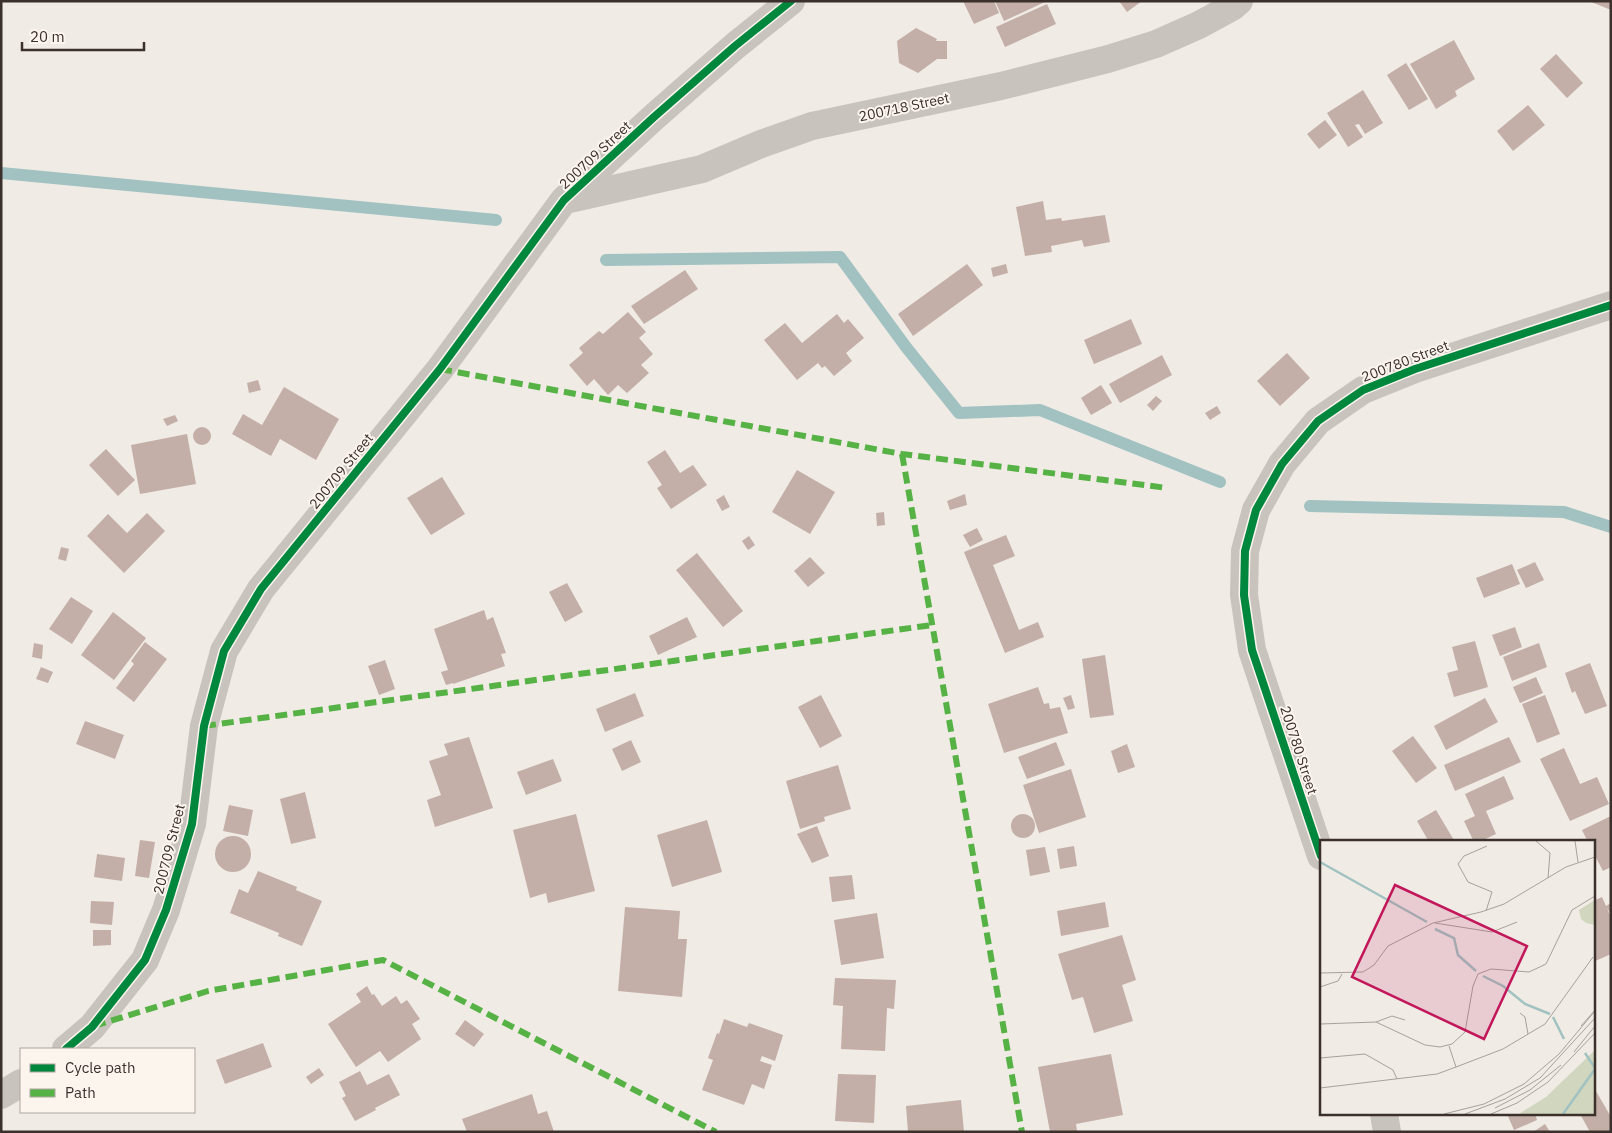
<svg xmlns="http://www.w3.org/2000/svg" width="1612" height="1133" font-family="'IBM Plex Sans',sans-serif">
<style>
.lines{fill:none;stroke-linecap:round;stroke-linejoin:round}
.stream{stroke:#a1c2c1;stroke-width:12}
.building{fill:#c3afa7}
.street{stroke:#c9c3be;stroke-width:28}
.quiet{stroke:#57b246;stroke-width:6;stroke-dasharray:12 6;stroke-linecap:butt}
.cycleway-casing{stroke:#fbf5ee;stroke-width:11}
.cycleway{stroke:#00873e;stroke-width:8}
.labels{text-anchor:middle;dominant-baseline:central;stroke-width:4;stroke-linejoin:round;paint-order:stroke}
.street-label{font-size:14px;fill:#3b302b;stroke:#fbf5ee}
.inset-river{fill:none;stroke:#a1c2c1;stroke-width:2.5}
.inset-road{fill:none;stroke:#a8a09b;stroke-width:1}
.view{fill:#c2185b;fill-opacity:0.15;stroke:#c2185b;stroke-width:2.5}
.inset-edge{fill:none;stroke:#3b302b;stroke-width:2.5}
</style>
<rect width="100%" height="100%" fill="#f0ebe5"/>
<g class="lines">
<g class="stream">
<polyline points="1,173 496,220"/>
<polyline points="606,260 840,257 906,347 959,413 1040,410 1220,482"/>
<polyline points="1310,506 1564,512 1611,527"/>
</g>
</g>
<g class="building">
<polygon points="963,1 994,1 999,13 974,24"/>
<polygon points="995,1 1047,1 1004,21"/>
<polygon points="1119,1 1142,1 1127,12"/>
<polygon points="1589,1 1611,1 1611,10"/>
<polygon points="1047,4 1056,24 1005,47 996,27"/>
<polygon points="916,28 937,39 936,41 947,41 947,59 937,59 918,73 899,63 897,41"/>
<polygon points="1454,40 1475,79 1455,91 1457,96 1436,109 1410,64"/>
<polygon points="1556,54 1583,83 1567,98 1540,69"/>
<polygon points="1406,63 1428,99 1409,110 1387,75"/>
<polygon points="1363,90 1383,123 1365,134 1359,124 1355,125 1363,137 1348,147 1327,113"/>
<polygon points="1528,105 1545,125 1513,151 1497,131"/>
<polygon points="1325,120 1337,135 1319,149 1307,134"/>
<polygon points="1043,201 1046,220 1061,218 1062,221 1105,215 1110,242 1084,247 1082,240 1051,246 1052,252 1025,256 1016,207"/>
<polygon points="967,264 983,285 913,336 898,314"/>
<polygon points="1006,264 1008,273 993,277 991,268"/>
<polygon points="685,270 698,289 644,324 631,306"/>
<polygon points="628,312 646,332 639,338 653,354 641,365 649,373 627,393 618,385 608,395 594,379 587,386 569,365 583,353 579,348 599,331 603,334"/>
<polygon points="837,314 844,323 848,319 864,338 846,353 852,361 834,376 825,366 822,368 818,363 797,380 764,340 785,323 802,343"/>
<polygon points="1131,319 1142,344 1094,364 1084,340"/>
<polygon points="1287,353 1310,378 1280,406 1257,381"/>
<polygon points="1162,355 1172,375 1120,403 1109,384"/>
<polygon points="258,380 261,390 249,393 247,383"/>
<polygon points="1101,385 1112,403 1091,415 1081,398"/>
<polygon points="284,387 339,419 316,460 280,439 271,456 232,434 243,414 262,425"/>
<polygon points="1156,396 1162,401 1153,411 1147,405"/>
<polygon points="1217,406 1221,413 1210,420 1205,413"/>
<polygon points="175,415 178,421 167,426 163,419"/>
<circle cx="202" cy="436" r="9"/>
<polygon points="187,434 196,484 140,494 131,445"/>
<polygon points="106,449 135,480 118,496 89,465"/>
<polygon points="665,450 680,473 693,465 707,485 671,509 657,488 662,485 647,462"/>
<polygon points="797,470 835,492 810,534 772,512"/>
<polygon points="442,477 465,514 431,535 407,498"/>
<polygon points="965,494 967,505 950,510 947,501"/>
<polygon points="724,495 730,507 722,511 716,500"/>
<polygon points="884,512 885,525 877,526 876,513"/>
<polygon points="147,513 165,531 124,573 87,536 108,514 127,533"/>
<polygon points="977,528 983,540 970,547 963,535"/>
<polygon points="1006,535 1015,556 993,565 1019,630 1038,622 1044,637 1005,653 964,552"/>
<polygon points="749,536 755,545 748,550 742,541"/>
<polygon points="61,547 69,549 66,561 58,559"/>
<polygon points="697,553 743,611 723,627 676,570"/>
<polygon points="810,557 825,573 808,587 794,571"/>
<polygon points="1535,562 1544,580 1526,588 1517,570"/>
<polygon points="1512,564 1520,584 1484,598 1476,578"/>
<polygon points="567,583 583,612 565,622 549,592"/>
<polygon points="71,597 93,611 72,644 49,629"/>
<polygon points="484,610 487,620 493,617 506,653 501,654 505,666 453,684 453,683 446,685 441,672 448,670 434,629"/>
<polygon points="113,612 146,638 114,680 81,655"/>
<polygon points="687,617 697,637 658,655 649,636"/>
<polygon points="1515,627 1522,647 1500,656 1492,635"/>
<polygon points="1475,641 1488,687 1454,697 1447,673 1458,670 1452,647"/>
<polygon points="145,642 167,659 134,702 116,688 134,664 131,661"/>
<polygon points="34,643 43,645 42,659 32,657"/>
<polygon points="1539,643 1547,667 1512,681 1503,657"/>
<polygon points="1105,655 1114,715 1090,718 1082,659"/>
<polygon points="385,660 395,689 379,695 368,666"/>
<polygon points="1590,663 1607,706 1585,714 1575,691 1572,693 1565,673"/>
<polygon points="41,667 53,672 48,683 36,679"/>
<polygon points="1536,677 1543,693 1520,703 1513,687"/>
<polygon points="1038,687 1044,704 1049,703 1050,709 1060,707 1068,733 1004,753 988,704"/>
<polygon points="635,693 644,716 605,732 596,709"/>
<polygon points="821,695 842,736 820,748 798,707"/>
<polygon points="1071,695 1075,708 1068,710 1063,698"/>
<polygon points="1545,695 1560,734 1537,743 1522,704"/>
<polygon points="1485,698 1498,722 1446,750 1434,726"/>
<polygon points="85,721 124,735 115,759 76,744"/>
<polygon points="1413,736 1437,768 1416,783 1392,751"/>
<polygon points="469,737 493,808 435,827 427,800 441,795 429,761 448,755 444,744"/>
<polygon points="1509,737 1521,762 1455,791 1444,765"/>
<polygon points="631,740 641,762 622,771 612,749"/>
<polygon points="1056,742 1065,765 1027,779 1018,757"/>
<polygon points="1127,744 1135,767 1118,773 1111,751"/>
<polygon points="1564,748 1580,784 1597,777 1609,804 1570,821 1540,759"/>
<polygon points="553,759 562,781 526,795 517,772"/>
<polygon points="838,765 851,809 824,817 825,821 800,829 786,781"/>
<polygon points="1071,769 1086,817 1039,833 1023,785"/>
<polygon points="1504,776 1514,799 1486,811 1496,834 1479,842 1474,842 1464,821 1475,816 1465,794"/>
<polygon points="305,792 316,838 291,844 280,799"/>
<polygon points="229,805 253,810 248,836 223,831"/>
<polygon points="1436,810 1455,842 1429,842 1417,821"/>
<polygon points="576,814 595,891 548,903 546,893 530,898 513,830"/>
<circle cx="1023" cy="826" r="12"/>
<polygon points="1611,816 1611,867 1603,871 1593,852 1593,842 1588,842 1582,830"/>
<polygon points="707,820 722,872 672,887 657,835"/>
<polygon points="817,826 829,856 812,863 797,834"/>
<circle cx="233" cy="854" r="18"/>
<polygon points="140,840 155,842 149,878 135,876"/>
<polygon points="1074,846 1077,866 1060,869 1057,849"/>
<polygon points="1045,847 1050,872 1030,876 1026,850"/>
<polygon points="97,854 125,858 122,881 94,877"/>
<polygon points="258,871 297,887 296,890 322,901 302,946 278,936 279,933 230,913 239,889 248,893"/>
<polygon points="852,875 855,899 832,902 829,877"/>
<polygon points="1602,897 1606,906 1611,903 1611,914 1607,908 1611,917 1611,954 1593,962 1593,901"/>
<polygon points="91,901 114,902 112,925 90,923"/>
<polygon points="1105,902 1109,927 1061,936 1057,911"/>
<polygon points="625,907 680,911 678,939 687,939 682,997 618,991"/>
<polygon points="877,913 884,958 841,965 834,920"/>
<polygon points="93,930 111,930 111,945 93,946"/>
<polygon points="1122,935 1136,980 1122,985 1133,1021 1094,1033 1083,997 1072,1000 1058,954"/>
<polygon points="835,978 896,980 894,1009 887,1008 885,1051 841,1049 843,1006 833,1005"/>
<polygon points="367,986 372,995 374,994 382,1006 396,996 401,1004 407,1000 420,1019 412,1024 421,1039 388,1062 380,1051 356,1067 328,1024 361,1002 356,994"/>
<polygon points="724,1019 747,1027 749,1023 783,1035 775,1061 762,1056 760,1061 772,1065 764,1089 752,1084 744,1105 702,1090 713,1060 708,1058 717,1033 719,1034"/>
<polygon points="465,1020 484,1034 474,1047 455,1034"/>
<polygon points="263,1043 272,1067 225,1084 216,1060"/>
<polygon points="1111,1054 1123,1115 1076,1124 1077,1131 1050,1132 1038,1067"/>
<polygon points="319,1068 324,1075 311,1084 306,1077"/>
<polygon points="360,1071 367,1085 389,1074 400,1095 375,1108 376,1110 355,1121 342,1098 346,1096 339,1082"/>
<polygon points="838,1074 876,1075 874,1123 835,1121"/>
<polygon points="1593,1086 1611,1117 1611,1132 1590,1132 1580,1114 1593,1114"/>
<polygon points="532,1094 538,1114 547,1111 554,1132 467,1132 462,1119"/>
<polygon points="961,1100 964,1132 908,1132 906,1106"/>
<polygon points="1507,1114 1535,1114 1537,1120 1514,1130"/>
<polygon points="1545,1124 1550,1132 1533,1132"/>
</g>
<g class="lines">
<g class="street">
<polyline points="565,200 702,169 761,144 812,126 1001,86 1108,59 1156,44 1199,25 1232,7 1239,1"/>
<polyline points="1321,856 1252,650 1244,595 1245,551 1256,510 1282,464 1318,421 1363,390 1415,369 1611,305"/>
<polyline points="66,1049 92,1027 145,960 166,910 192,824 204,726 224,651 261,589 440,369 564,200 654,117 735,46 791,1"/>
<polyline points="1,1095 21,1083"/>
<polyline points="1384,1114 1387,1132"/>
</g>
<g class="quiet">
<polyline points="440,369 902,454 1167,488"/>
<polyline points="902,454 1022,1132"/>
<polyline points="204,726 932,625"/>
<polyline points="94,1026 208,991 383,960 716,1132"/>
</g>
<g class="cycleway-casing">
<g id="cycleway">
<polyline points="1321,856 1252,650 1244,595 1245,551 1256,510 1282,464 1318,421 1363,390 1415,369 1611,305"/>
<polyline points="66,1049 92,1027 145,960 166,910 192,824 204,726 224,651 261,589 440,369 564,200 654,117 735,46 791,1"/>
</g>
</g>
<use href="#cycleway" class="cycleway"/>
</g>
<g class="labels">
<g class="street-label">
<text transform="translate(904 107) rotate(-12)">200718 Street</text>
<text transform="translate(595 155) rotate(-43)">200709 Street</text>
<text transform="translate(1405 361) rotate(-21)">200780 Street</text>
<text transform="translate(341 471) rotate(-51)">200709 Street</text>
<text transform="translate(1299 750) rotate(72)">200780 Street</text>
<text transform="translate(169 849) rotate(-76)">200709 Street</text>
</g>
</g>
<g transform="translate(1320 840)">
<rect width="275" height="275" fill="#f0ebe5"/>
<path d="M275,60V85L266,83L261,79L259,70ZM275,210V274H199L226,257Z" fill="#d1d6bf"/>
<path class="inset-river" d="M0,22L107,82M115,89L134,98L138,115L156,131M163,136L183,146L205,164L230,174M233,177L244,199M265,213L275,228M243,274L275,229"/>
<path class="inset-road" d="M216,1L230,13L228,38M255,1L258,22M166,71L172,52L148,42L138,24L144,16L167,6M115,83L172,92L197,82M0,133L43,132L54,125L68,106L113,83L161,72L184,64L246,27L275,17M0,147L18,141L22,134M200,173L205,177L208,194M56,182L72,176L85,180M0,184L56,182L105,205L120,207L132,204L145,192L153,146L158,134L171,129L209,132L226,124L252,70L275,56M261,186L275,170M254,212L275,186M0,218L45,214L73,230L77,239M136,227L183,209L225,184L273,117M0,248L117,234L136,227L129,206M175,268L210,250L241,225M124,274L164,264L204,244L239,214L275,171M145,274L185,259L220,238L275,178M171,274L197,263L228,242L275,193"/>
<path class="view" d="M75,45L207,106L164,199L32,137Z"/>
<rect width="275" height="275" class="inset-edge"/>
</g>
<rect width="1612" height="1133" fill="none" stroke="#3b302b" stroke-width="5"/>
<rect x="20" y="1048" width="175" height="65" fill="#fbf5ee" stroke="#aea6a0"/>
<rect x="30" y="1064" width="25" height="8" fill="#00873e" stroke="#aea6a0"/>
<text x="65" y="1073" font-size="15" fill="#3b302b">Cycle path</text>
<rect x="30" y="1089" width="25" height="8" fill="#57b246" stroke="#aea6a0"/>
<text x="65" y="1098" font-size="15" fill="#3b302b">Path</text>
<path d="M22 42v8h122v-8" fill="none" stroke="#3b302b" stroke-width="2.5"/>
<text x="30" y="42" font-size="15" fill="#3b302b" stroke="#fbf5ee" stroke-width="4" paint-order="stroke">20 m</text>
</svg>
